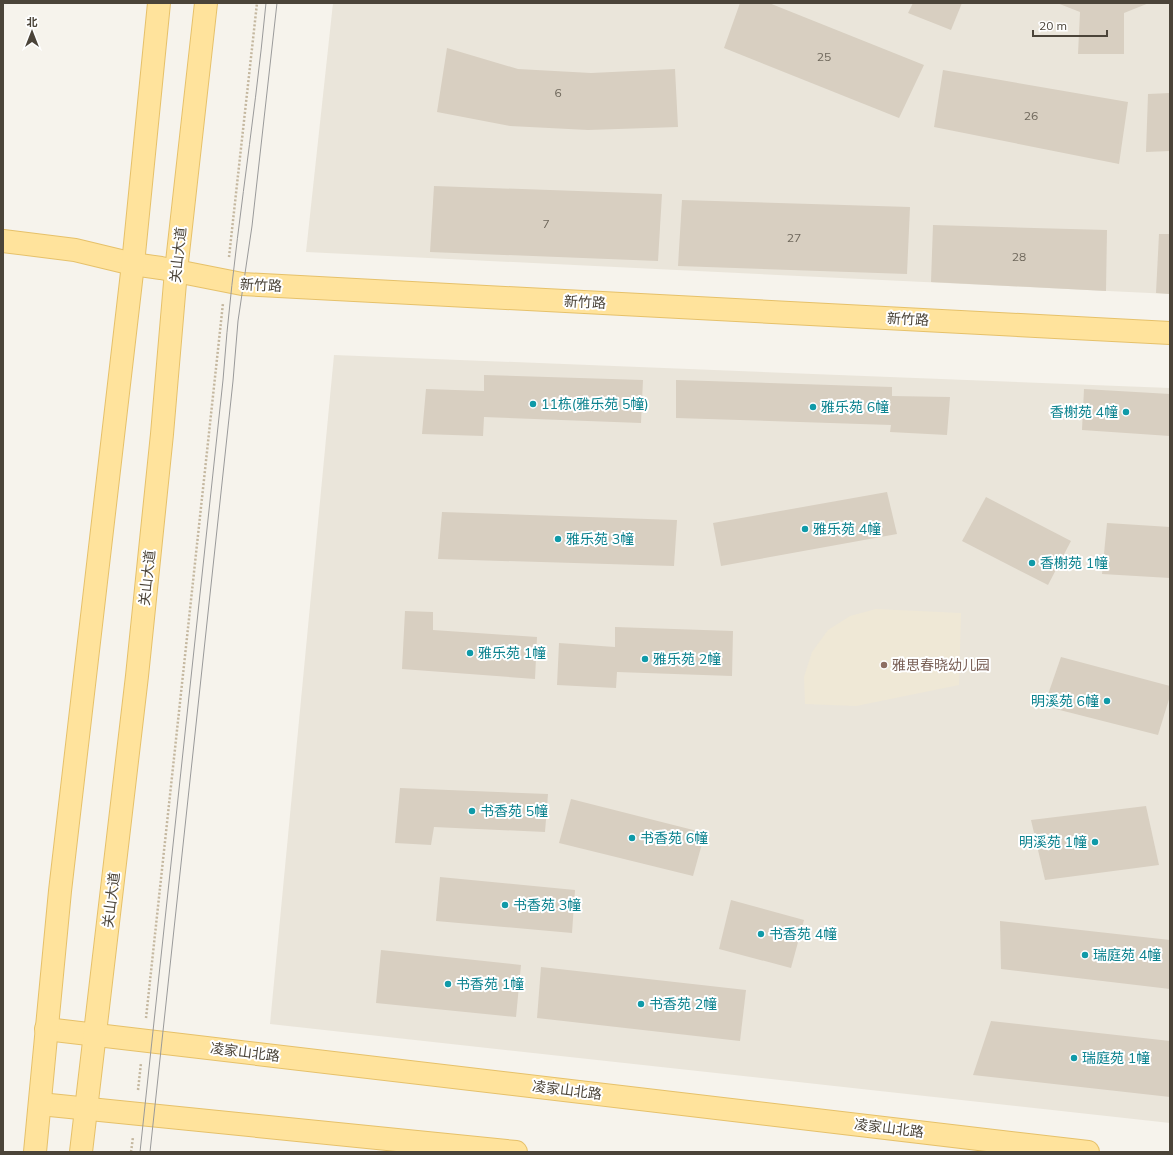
<svg xmlns="http://www.w3.org/2000/svg" width="1173" height="1155" font-family="Mulish,'Noto Sans SC',sans-serif">
<style>
.residential{fill:#eae5da}
.education{fill:#efe8d6}
.building{fill:#d8cfc1}
.lines{fill:none;stroke-linecap:round;stroke-linejoin:round}
.major-casing{stroke:#e6c16a;stroke-width:24}
.path{stroke:#c4b79f;stroke-width:2.5;stroke-dasharray:2 2;stroke-linecap:butt}
.major{stroke:#ffe39c;stroke-width:22}
.tram{stroke:#9a9a9a;stroke-width:1}
.culture-dot{fill:#0f9aa8;stroke:#fff;stroke-width:1.5}
.education-dot{fill:#8d6e63;stroke:#fff;stroke-width:1.5}
.labels{text-anchor:middle;dominant-baseline:central;stroke-width:4;stroke-linejoin:round;paint-order:stroke}
.number-label{font-size:12px;fill:#6e675b}
.street-label{font-size:14px;fill:#4b4439;stroke:#fff}
.culture-label{font-size:14px;fill:#0d838f;stroke:#fff;text-anchor:start}
.education-label{font-size:14px;fill:#785e54;stroke:#fff;text-anchor:start}
</style>
<rect width="100%" height="100%" fill="#f6f3ec"/>
<g class="residential">
<polygon points="333,3 1170,3 1170,294 306,252"/>
<polygon points="334,355 1170,388 1170,1123 270,1024"/>
</g>
<polygon class="education" points="876,609 961,613 959,685 856,706 805,704 804,677 812,652 828,630 850,616"/>
<g class="building">
<polygon points="740,3 769,3 924,65 899,118 724,48"/>
<polygon points="913,3 962,3 951,30 908,13"/>
<polygon points="1057,3 1149,3 1124,13 1124,54 1078,54 1080,12"/>
<polygon points="447,48 518,69 591,73 675,69 678,127 588,130 510,126 437,112"/>
<polygon points="943,70 1128,102 1119,164 934,127"/>
<polygon points="1170,93 1170,151 1146,152 1148,94"/>
<polygon points="434,186 662,194 658,261 430,252"/>
<polygon points="682,200 910,207 907,274 678,266"/>
<polygon points="933,225 1107,230 1106,291 931,282"/>
<polygon points="1159,234 1170,234 1170,294 1156,293"/>
<polygon points="484,375 643,380 641,423 484,417 483,436 422,434 426,389 484,391"/>
<polygon points="676,380 892,387 892,396 950,397 947,435 890,432 891,425 676,418"/>
<polygon points="1084,389 1170,394 1170,436 1082,430"/>
<polygon points="887,492 897,534 721,566 713,523"/>
<polygon points="986,497 1071,541 1048,585 962,541"/>
<polygon points="442,512 677,520 674,566 438,559"/>
<polygon points="1107,523 1170,527 1170,578 1102,574"/>
<polygon points="405,611 433,612 433,630 537,637 535,679 402,669"/>
<polygon points="615,627 733,631 732,676 617,672 616,688 557,685 559,643 615,647"/>
<polygon points="1061,657 1170,686 1170,696 1158,735 1044,706"/>
<polygon points="400,788 548,794 545,832 434,827 431,845 395,843"/>
<polygon points="571,799 705,833 693,876 559,843"/>
<polygon points="1146,806 1159,865 1045,880 1031,820"/>
<polygon points="440,877 575,890 572,933 436,921"/>
<polygon points="731,900 804,920 791,968 719,949"/>
<polygon points="1000,921 1170,940 1170,989 1001,969"/>
<polygon points="381,950 521,965 516,1017 376,1003"/>
<polygon points="541,967 746,990 740,1041 537,1018"/>
<polygon points="991,1021 1170,1041 1170,1097 973,1075"/>
</g>
<g class="lines">
<g class="major-casing">
<g id="major">
<polyline points="3,241 75,250 133,264 161,268 242,284 1170,333"/>
<polyline points="46,1029 1088,1152"/>
<polyline points="40,1104 516,1152"/>
<polyline points="35,1152 60,891 133,264 159,3"/>
<polyline points="81,1152 137,676 162,434 176,271 206,3"/>
</g>
</g>
<g class="path">
<polyline points="229,257 257,3"/>
<polyline points="146,1018 223,303"/>
<polyline points="138,1090 141,1063"/>
<polyline points="131,1152 133,1137"/>
</g>
<use href="#major" class="major"/>
<g class="tram">
<path d="M140,1152L223,380C232,254 254,129 266,3"/>
<polyline points="150,1152 233,381 238,321 252,226 277,3"/>
</g>
</g>
<g class="culture-dot">
<circle cx="533" cy="404" r="4"/>
<circle cx="813" cy="407" r="4"/>
<circle cx="1126" cy="412" r="4"/>
<circle cx="805" cy="529" r="4"/>
<circle cx="558" cy="539" r="4"/>
<circle cx="1032" cy="563" r="4"/>
<circle cx="470" cy="653" r="4"/>
<circle cx="645" cy="659" r="4"/>
<circle cx="1107" cy="701" r="4"/>
<circle cx="472" cy="811" r="4"/>
<circle cx="632" cy="838" r="4"/>
<circle cx="1095" cy="842" r="4"/>
<circle cx="505" cy="905" r="4"/>
<circle cx="761" cy="934" r="4"/>
<circle cx="1085" cy="955" r="4"/>
<circle cx="448" cy="984" r="4"/>
<circle cx="641" cy="1004" r="4"/>
<circle cx="1074" cy="1058" r="4"/>
</g>
<circle class="education-dot" cx="884" cy="665" r="4"/>
<g class="labels">
<g class="number-label">
<text x="824" y="56">25</text>
<text x="558" y="92">6</text>
<text x="1031" y="115">26</text>
<text x="546" y="223">7</text>
<text x="794" y="237">27</text>
<text x="1019" y="256">28</text>
</g>
<g class="street-label">
<text transform="translate(178 255) rotate(-84)">关山大道</text>
<text transform="translate(261 285) rotate(3)">新竹路</text>
<text transform="translate(585 302) rotate(3)">新竹路</text>
<text transform="translate(908 319) rotate(3)">新竹路</text>
<text transform="translate(147 578) rotate(-84)">关山大道</text>
<text transform="translate(111 900) rotate(-83)">关山大道</text>
<text transform="translate(245 1052) rotate(7)">凌家山北路</text>
<text transform="translate(567 1090) rotate(7)">凌家山北路</text>
<text transform="translate(889 1128) rotate(7)">凌家山北路</text>
</g>
<g class="culture-label">
<text x="541" y="404">11栋(雅乐苑 5幢)</text>
<text x="821" y="407">雅乐苑 6幢</text>
<text x="1118" y="412" text-anchor="end">香榭苑 4幢</text>
<text x="813" y="529">雅乐苑 4幢</text>
<text x="566" y="539">雅乐苑 3幢</text>
<text x="1040" y="563">香榭苑 1幢</text>
<text x="478" y="653">雅乐苑 1幢</text>
<text x="653" y="659">雅乐苑 2幢</text>
<text x="1099" y="701" text-anchor="end">明溪苑 6幢</text>
<text x="480" y="811">书香苑 5幢</text>
<text x="640" y="838">书香苑 6幢</text>
<text x="1087" y="842" text-anchor="end">明溪苑 1幢</text>
<text x="513" y="905">书香苑 3幢</text>
<text x="769" y="934">书香苑 4幢</text>
<text x="1093" y="955">瑞庭苑 4幢</text>
<text x="456" y="984">书香苑 1幢</text>
<text x="649" y="1004">书香苑 2幢</text>
<text x="1082" y="1058">瑞庭苑 1幢</text>
</g>
<g class="education-label">
<text x="892" y="665">雅思春晓幼儿园</text>
</g>
</g>
<rect width="1173" height="1155" fill="none" stroke="#4b4439" stroke-width="8"/>
<g transform="translate(32 32)" stroke="#ffffff" stroke-width="3" paint-order="stroke">
<path d="M0-3L7 15L0 10L-7 15Z" fill="#4b4439"/>
<text y="-6" font-size="11" font-weight="bold" text-anchor="middle" fill="#4b4439">北</text>
</g>
<path d="M1033 30v6h74v-6" fill="none" stroke="#4b4439" stroke-width="2"/>
<text x="1039" y="30" font-size="12" fill="#4b4439" stroke="#ffffff" stroke-width="3" paint-order="stroke">20 m</text>
</svg>
